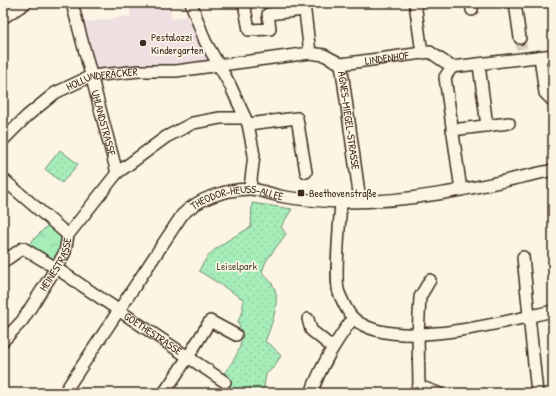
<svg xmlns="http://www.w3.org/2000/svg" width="556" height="396" font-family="'Patrick Hand',sans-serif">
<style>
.built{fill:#eedfe1}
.grass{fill:url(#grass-tufts);stroke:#708c6c}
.park{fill:url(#park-dots);stroke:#708c6c}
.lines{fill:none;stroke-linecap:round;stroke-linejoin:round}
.minor-tunnel{stroke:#d5ccbd;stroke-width:11;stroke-dasharray:11 5.5;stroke-linecap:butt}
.minor-casing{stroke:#3b2a1e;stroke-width:14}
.minor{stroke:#fcf5e5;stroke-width:11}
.poi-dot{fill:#3b2a1e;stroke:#fcf5e5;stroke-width:1.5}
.labels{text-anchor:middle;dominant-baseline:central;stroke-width:3.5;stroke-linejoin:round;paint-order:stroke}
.poi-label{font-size:11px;fill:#3b2a1e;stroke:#fcf5e5;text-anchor:start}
.street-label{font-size:11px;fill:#3b2a1e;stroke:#fcf5e5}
.park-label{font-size:11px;fill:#50513d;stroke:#fcf5e5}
</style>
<defs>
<pattern id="grass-tufts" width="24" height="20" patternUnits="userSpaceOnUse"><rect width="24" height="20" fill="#a6edb9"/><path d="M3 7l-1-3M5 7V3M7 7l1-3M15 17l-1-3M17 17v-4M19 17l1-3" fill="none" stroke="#90cb9f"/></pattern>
<pattern id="park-dots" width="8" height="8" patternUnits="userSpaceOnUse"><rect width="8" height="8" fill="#a6edb9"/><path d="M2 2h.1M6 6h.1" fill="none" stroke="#90cb9f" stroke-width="1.8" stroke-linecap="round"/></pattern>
</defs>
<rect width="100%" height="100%" fill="#fcf5e5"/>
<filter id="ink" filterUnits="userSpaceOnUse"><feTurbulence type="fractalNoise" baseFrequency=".025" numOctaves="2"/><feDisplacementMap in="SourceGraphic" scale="8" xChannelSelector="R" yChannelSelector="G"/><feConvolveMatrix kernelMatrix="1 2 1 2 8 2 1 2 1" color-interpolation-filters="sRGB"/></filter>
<g filter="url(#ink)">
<polygon class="built" points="138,5 139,8 170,5 171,19 186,16 211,63 91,70 82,23 131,16 130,6"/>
<polygon class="grass" points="49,224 59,233 64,242 53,262 26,247"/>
<g class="park">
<polygon points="60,150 78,164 62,183 45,169"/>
<path d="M252,203L292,209L281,227L286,234L266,261L262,272C266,277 274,284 275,290C280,303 270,329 265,342L271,345L281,356L273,368L266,374L263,393H224L227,386L223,375C237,355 246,346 238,321L243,311V299L199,271C208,249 230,239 251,227Z"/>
</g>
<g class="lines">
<polyline class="minor-tunnel" points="520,38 522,50"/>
<g class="minor-casing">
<g id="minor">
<path id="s1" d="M72,3L117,173"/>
<polyline points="191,3 205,41 230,85 248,124 254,155 250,188"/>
<polyline points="244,3 249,30 270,29 268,14 304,10"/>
<polyline points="415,3 422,53"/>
<polyline points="471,3 472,10"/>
<polyline points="515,3 520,38"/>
<polyline points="304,4 310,53"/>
<polyline points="3,18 26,3"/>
<polyline points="540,57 545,93 553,101"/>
<path id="s2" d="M341,64L360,200"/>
<polyline points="479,65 487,126"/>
<polyline points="452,67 445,77 461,190"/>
<polyline points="248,124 297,118 306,172"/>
<polyline points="452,130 509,123"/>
<path id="s3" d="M3,140L27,116L55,93L91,76L139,71H176L310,53L324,55L341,64L430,52L452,67L553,55"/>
<polyline points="3,179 68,235"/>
<path d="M341,202C340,218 334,281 339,293C342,300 348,314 354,319C394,353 506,321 553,311"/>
<polyline points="523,257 537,393"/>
<path id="s4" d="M3,262L23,248L56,268L188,357L164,393"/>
<polyline points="308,319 311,330 332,347"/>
<path id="s5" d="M3,341L22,321L56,268L65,252L68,235L117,173L166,137L193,123L220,118H245"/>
<polyline points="225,382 188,357 210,321 236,335"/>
<polyline points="419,386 438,393"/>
<path id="s6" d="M64,393L182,215C199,198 224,190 248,189C255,188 272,194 280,196C299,200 321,201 340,202C413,203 483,186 553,170"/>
<path d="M311,393C322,364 335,343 353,318"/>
<polyline points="414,393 419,386 418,335 420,297 430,280"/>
</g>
</g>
<use href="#minor" class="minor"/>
</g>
</g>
<g class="poi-dot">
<circle cx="143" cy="43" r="4"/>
<rect x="297" y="189" width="8" height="8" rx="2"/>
</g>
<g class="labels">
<g class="poi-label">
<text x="151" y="37">Pestalozzi<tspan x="151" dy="13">Kindergarten</tspan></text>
<text x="309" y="193">Beethovenstraße</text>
</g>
<g class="street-label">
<text stroke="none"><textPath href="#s3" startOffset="410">LINDENHOF</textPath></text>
<text stroke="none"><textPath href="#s3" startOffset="120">HOLLUNDERÄCKER</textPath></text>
<text stroke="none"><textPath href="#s2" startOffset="57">AGNES-MIEGEL-STRASSE</textPath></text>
<text stroke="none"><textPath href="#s1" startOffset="124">UHLANDSTRASSE</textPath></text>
<text stroke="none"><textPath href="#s6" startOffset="274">THEODOR-HEUSS-ALLEE</textPath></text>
<text stroke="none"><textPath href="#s5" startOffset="94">HEINESTRASSE</textPath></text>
<text stroke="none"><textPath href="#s4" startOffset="180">GOETHESTRASSE</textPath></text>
</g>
<g class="park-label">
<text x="237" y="266">Leiselpark</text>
</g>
</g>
<rect width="556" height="396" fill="none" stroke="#fcf5e5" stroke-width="16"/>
<rect x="8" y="8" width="540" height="380" fill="none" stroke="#3b2a1e" stroke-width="1.5" filter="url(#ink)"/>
</svg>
